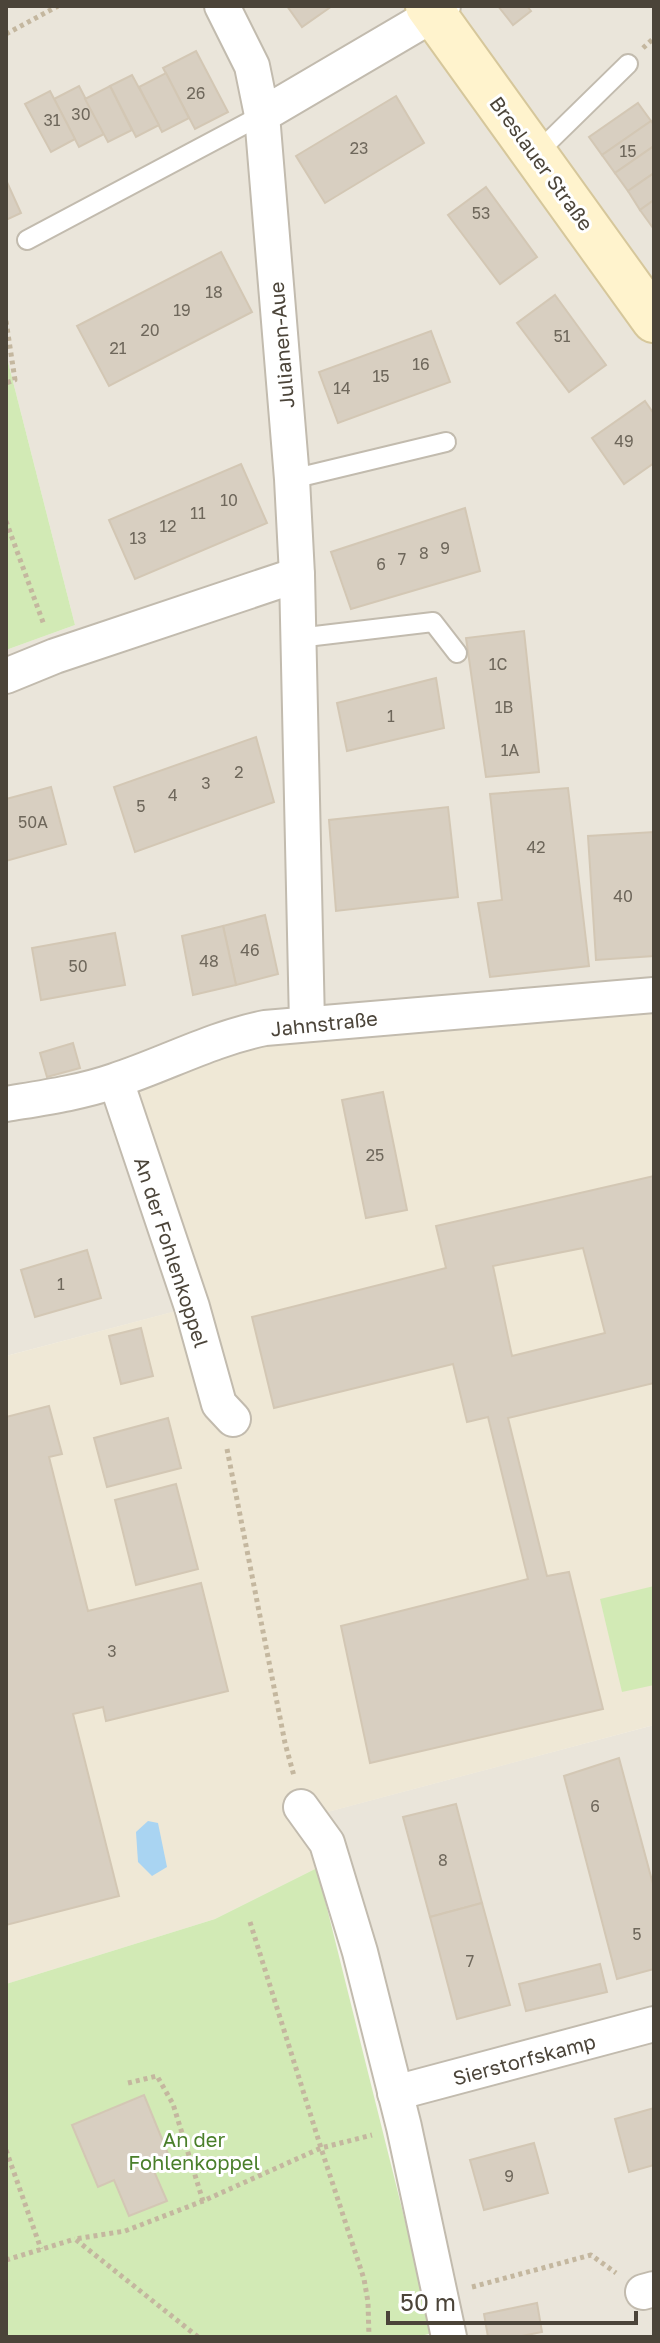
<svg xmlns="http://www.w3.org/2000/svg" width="660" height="2343" font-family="'Golos Text',sans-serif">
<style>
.residential{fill:#eae5da}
.education{fill:#efe8d6}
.green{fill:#d2eab5}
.water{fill:#a9d4f2}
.building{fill:#d8cfc1;stroke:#d3c7b4;stroke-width:2;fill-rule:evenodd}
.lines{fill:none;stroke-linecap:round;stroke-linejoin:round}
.lane-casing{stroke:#c2bbae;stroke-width:22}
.street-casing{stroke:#c2bbae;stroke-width:38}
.secondary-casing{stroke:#d6c79b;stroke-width:48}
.path{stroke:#c4b79f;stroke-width:5;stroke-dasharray:4 4;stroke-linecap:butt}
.lane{stroke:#fff;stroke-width:18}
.street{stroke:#fff;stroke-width:34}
.secondary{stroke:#fff3cd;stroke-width:44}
.labels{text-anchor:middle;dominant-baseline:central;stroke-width:6;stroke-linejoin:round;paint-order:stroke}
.number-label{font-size:16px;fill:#6e675b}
.street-label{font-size:20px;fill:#4b4439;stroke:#fff}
.park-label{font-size:20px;fill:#4a7f2a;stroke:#fff}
</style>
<rect width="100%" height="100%" fill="#f6f3ec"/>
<g class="residential">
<polygon points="6,6 654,6 654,995 192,1307 6,1356 6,650 75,625 6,354"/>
<polygon points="654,1725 654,2337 449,2337 308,1817"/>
</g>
<polygon class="education" points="654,995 654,1725 309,1817 327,1843 317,1868 215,1919 6,1984 6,1356 191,1307 116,1081 204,1044"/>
<g class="green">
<polygon points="6,354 75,625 6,650"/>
<polygon points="654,1586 654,1685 622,1692 600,1599"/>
<polygon points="317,1868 433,2333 416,2337 6,2337 6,1984 215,1919"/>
</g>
<polygon class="water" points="148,1821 158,1823 167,1867 152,1876 138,1862 136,1832"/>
<g class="building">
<polygon points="287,6 332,6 302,27"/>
<polygon points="498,6 527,6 531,11 513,25"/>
<polygon points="196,51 228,112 195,129 163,68"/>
<polygon points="166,73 189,118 162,132 139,87"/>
<polygon points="132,75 159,125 136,137 110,86"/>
<polygon points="79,86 104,134 79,147 54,99"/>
<polygon points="110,86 132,130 108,142 85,99"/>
<polygon points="50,91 75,139 51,152 25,104"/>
<polygon points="396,96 424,143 325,203 296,156"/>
<polygon points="638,103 651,121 602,155 589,137"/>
<polygon points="651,121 654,125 654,146 615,173 602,155"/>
<polygon points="654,146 654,173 628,191 615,173"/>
<polygon points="654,173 654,200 640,210 628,191"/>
<polygon points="6,180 21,213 6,220"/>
<polygon points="486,187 537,257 500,284 448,215"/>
<polygon points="654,200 654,227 653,228 640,210"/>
<polygon points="221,252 252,312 109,386 77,326"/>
<polygon points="555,295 606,365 569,392 517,323"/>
<polygon points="431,331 450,382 338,423 319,372"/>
<polygon points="645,401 654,414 654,463 624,484 592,438"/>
<polygon points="241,464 267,523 135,579 109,520"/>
<polygon points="465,508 480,571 351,609 331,552"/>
<polygon points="524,631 539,772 486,777 466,638"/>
<polygon points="436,678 444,728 347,751 337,703"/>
<polygon points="256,737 274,802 135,852 114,787"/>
<polygon points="51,787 66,844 6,861 6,799"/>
<polygon points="568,788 589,966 490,977 478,903 502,900 490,794"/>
<polygon points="448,807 458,897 336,911 329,820"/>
<polygon points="654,832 654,956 596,960 588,836"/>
<polygon points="265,915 278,974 236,985 223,926"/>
<polygon points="223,926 236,985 193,995 182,936"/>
<polygon points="115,933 125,985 41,1000 32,948"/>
<polygon points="73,1043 80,1068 47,1077 40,1053"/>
<polygon points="383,1092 407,1210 366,1218 342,1100"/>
<path d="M654,1176V1383L508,1418L547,1576L569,1572L603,1709L370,1763L341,1626L528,1579L488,1417L467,1422L453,1364L274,1408L252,1317L446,1268L436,1226ZM583,1248L605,1333L512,1356L493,1266Z"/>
<polygon points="87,1250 101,1298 35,1317 21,1270"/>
<polygon points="141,1328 153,1376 121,1384 109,1336"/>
<polygon points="49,1406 62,1454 49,1457 88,1611 201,1583 228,1691 106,1721 103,1707 73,1714 119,1896 6,1925 6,1417"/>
<polygon points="168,1418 181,1468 107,1487 94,1438"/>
<polygon points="176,1484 198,1569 136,1585 115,1500"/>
<polygon points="619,1758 654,1888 654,1969 617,1979 564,1776"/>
<polygon points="456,1804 482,1903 430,1917 403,1817"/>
<polygon points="482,1903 510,2005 457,2019 430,1917"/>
<polygon points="600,1964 607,1992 526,2011 519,1984"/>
<polygon points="144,2095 171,2161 153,2169 167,2201 129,2216 114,2180 98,2187 72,2125"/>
<polygon points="654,2108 654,2165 629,2172 615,2119"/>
<polygon points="534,2143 548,2193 484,2210 470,2160"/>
<polygon points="537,2303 542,2332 517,2337 488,2337 484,2314"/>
</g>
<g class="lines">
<g class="lane-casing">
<g id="lane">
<polyline points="536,154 628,64"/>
<polyline points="27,240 262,115"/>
<polyline points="292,479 446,442"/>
<polyline points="298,638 433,622 457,653"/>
</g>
</g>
<g class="street-casing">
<g id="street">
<polyline points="222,6 252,66 262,115 292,479 297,575"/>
<polyline points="262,115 434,14 443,6"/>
<polyline points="6,676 55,656 297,575 307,1023"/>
<polyline points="116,1081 192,1307 219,1404 233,1419"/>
<path d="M6,1104C42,1098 79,1093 114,1081C166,1064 211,1039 265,1028L654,995"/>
<polyline points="301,1807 327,1843 360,1952 404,2127 449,2337"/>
<polyline points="395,2093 654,2024"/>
<polyline points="643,2292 654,2289"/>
</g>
</g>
<g class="secondary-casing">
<polyline id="secondary" points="428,6 654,320"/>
</g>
<g class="path">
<polyline points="6,34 58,6"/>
<polyline points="643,48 654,38"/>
<polyline points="6,321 15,380 6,383"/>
<polyline points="6,521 44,625"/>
<polyline points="227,1449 285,1743 294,1776"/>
<polyline points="250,1922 321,2148 372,2135"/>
<polyline points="128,2083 157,2076 173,2104 203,2201 321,2148 364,2279 368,2302 369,2337"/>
<polyline points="6,2150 41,2249"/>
<polyline points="6,2260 75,2239"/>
<polyline points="472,2287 591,2255 616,2273"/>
<polyline points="198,2337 75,2239 125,2231 203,2201"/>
</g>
<use href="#lane" class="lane"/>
<use href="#street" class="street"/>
<use href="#secondary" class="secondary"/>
</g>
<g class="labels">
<g class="number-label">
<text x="196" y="93">26</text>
<text x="81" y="114">30</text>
<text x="52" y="120">31</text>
<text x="359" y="148">23</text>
<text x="628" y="151">15</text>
<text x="481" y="213">53</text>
<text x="214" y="292">18</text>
<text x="182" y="310">19</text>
<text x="150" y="330">20</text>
<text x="562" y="336">51</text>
<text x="118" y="348">21</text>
<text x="421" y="364">16</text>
<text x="381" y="376">15</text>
<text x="342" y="388">14</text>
<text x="624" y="441">49</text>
<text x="229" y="500">10</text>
<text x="198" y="513">11</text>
<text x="168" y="526">12</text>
<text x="138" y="538">13</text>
<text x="445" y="548">9</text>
<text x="424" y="553">8</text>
<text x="402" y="559">7</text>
<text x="381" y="564">6</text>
<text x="498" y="664">1C</text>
<text x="504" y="707">1B</text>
<text x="391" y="716">1</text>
<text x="510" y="750">1A</text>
<text x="239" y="772">2</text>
<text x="206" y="783">3</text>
<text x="173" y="795">4</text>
<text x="141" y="806">5</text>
<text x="33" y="822">50A</text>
<text x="536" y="847">42</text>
<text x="623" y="896">40</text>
<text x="250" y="950">46</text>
<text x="209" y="961">48</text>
<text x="78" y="966">50</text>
<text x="375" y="1155">25</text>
<text x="61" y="1284">1</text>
<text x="112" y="1651">3</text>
<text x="595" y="1806">6</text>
<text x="443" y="1860">8</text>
<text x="637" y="1934">5</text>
<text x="470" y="1961">7</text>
<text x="509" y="2176">9</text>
</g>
<g class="street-label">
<text transform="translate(542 163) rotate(54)">Breslauer Straße</text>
<text transform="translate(281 345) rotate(-95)">Julianen-Aue</text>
<text transform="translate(324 1023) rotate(-6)">Jahnstraße</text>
<text transform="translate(172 1252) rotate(72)">An der Fohlenkoppel</text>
<text transform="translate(524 2059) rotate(-15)">Sierstorfskamp</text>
</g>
<g class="park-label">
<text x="194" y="2139">An der<tspan x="194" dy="23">Fohlenkoppel</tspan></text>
</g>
</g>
<rect width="660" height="2343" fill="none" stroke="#4b4439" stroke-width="16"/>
<path d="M388 2311v12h248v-12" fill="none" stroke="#4b4439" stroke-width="4"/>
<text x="400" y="2311" font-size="24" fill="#4b4439" stroke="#ffffff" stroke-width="6" paint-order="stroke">50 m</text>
</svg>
